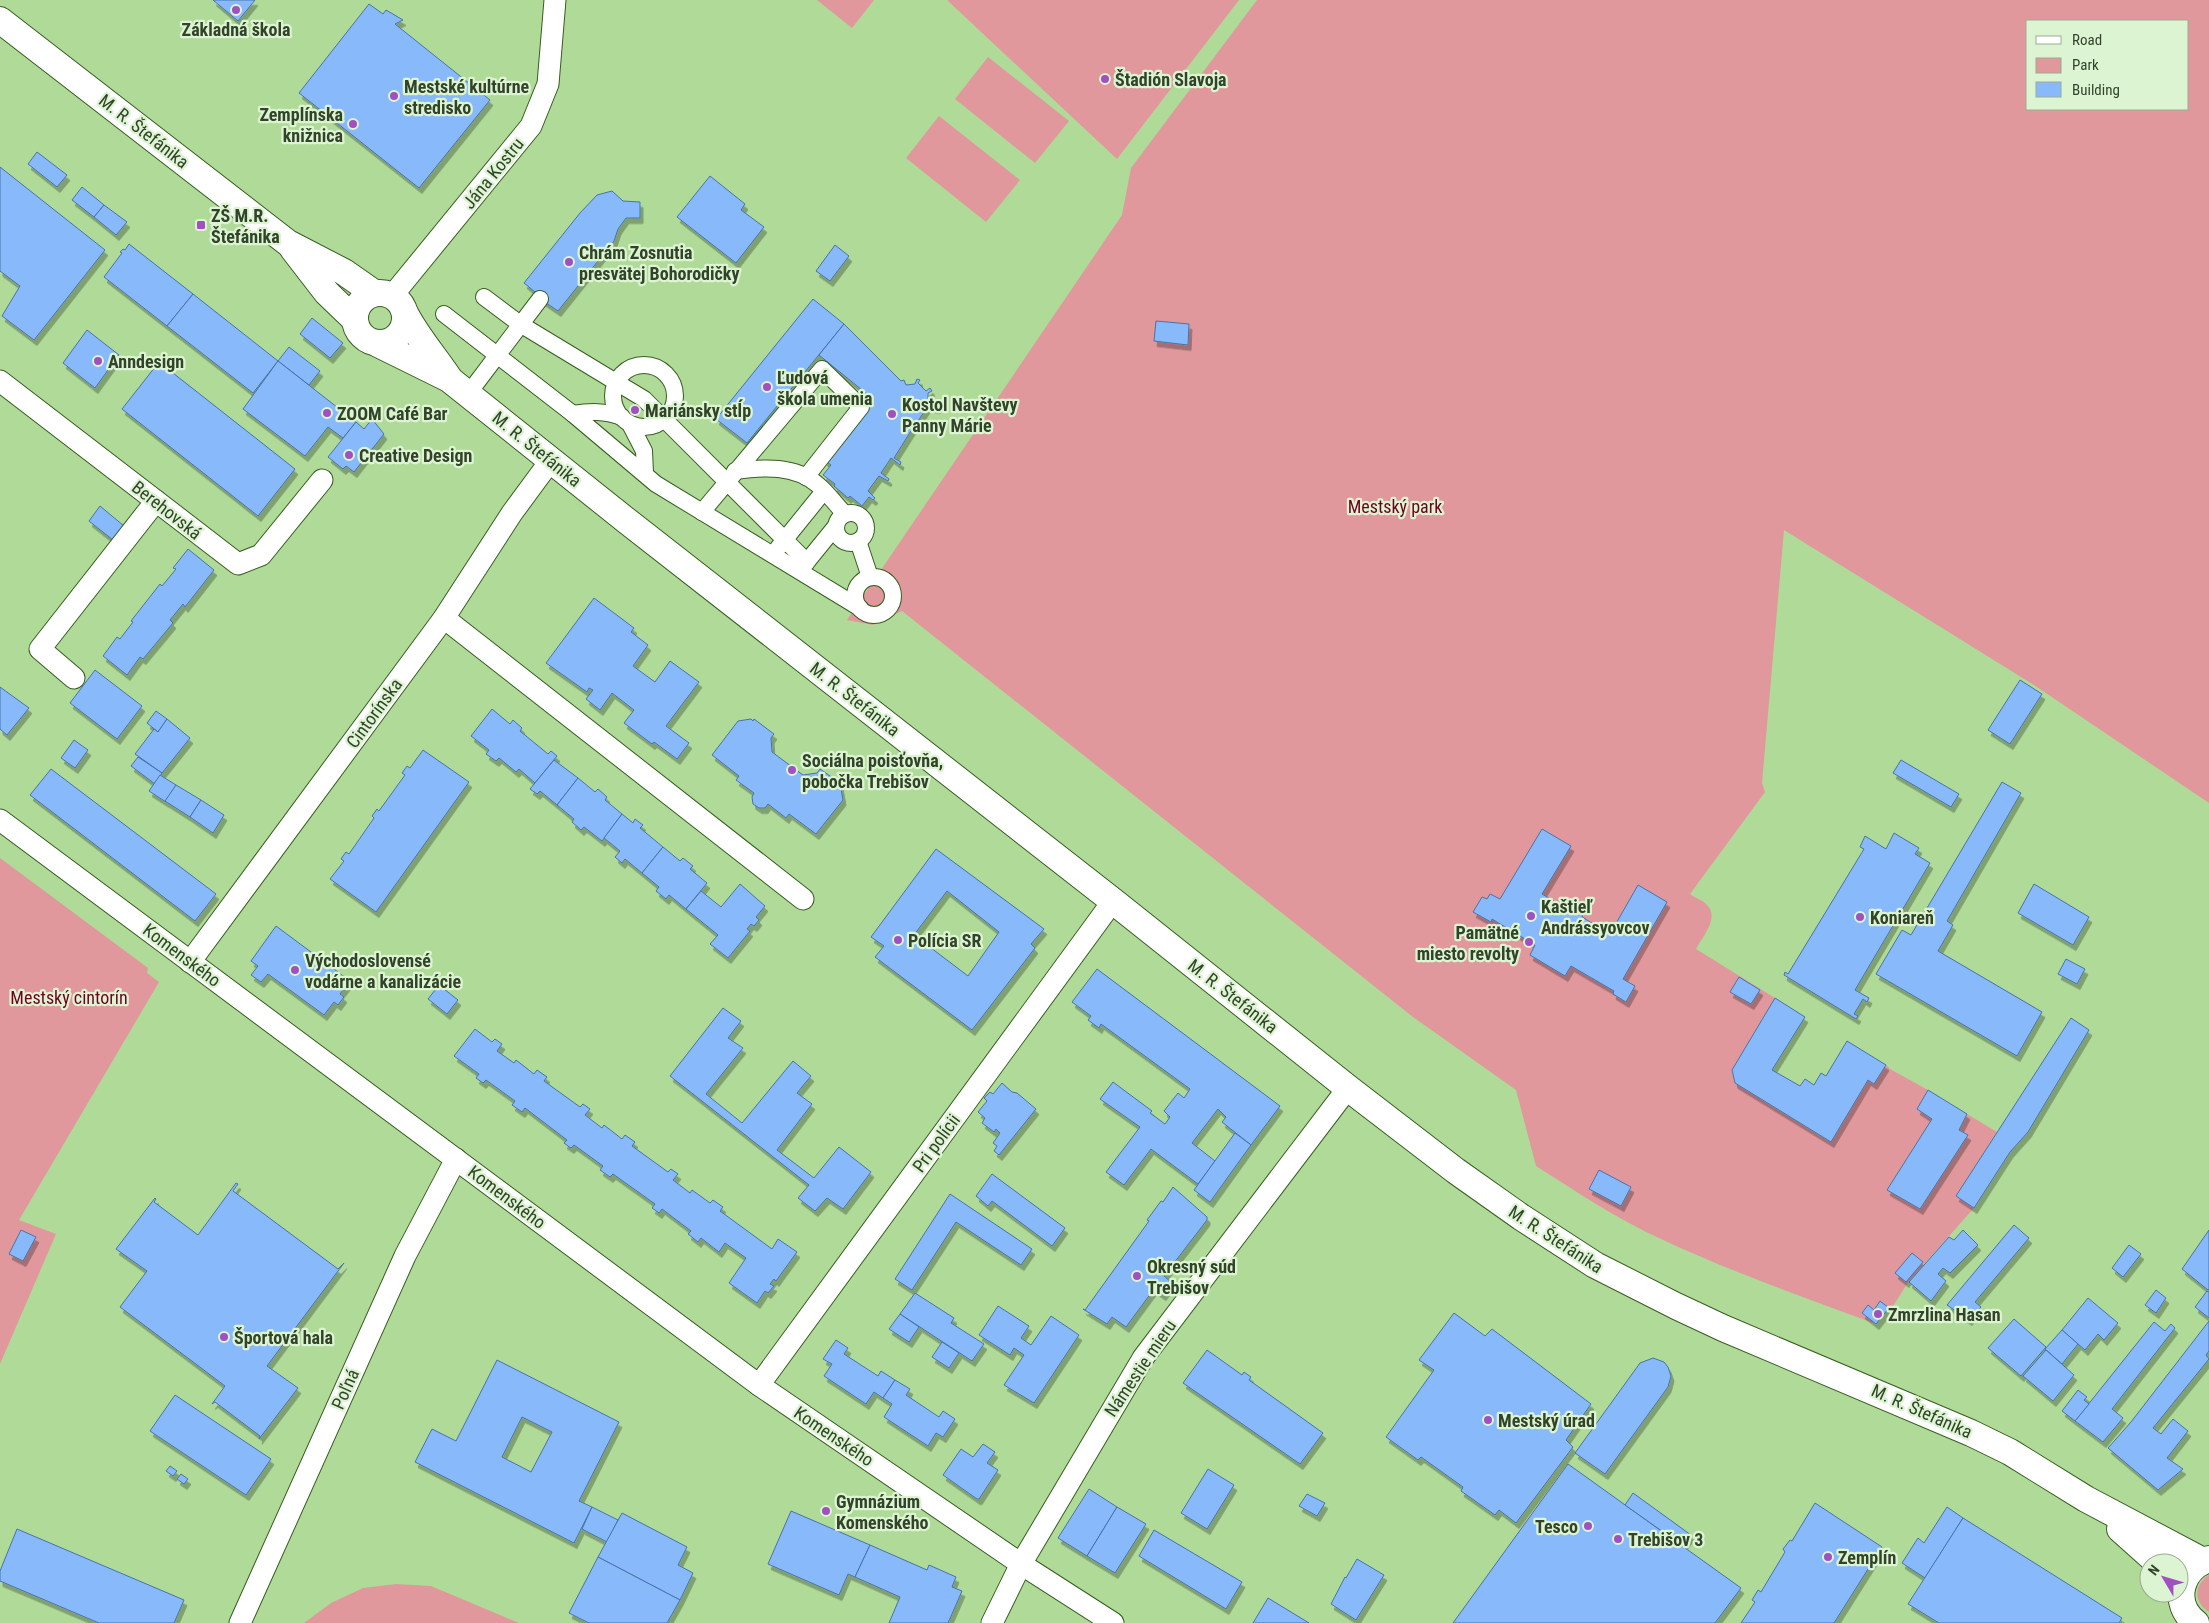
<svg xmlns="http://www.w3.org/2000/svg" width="2209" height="1623" font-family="'Roboto Condensed',sans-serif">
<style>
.green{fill:#e0989d;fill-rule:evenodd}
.building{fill:#88bafb;stroke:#4772aa;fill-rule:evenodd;filter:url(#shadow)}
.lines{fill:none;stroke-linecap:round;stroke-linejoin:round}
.pedestrian-casing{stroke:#385e21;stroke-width:18}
.minor-casing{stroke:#385e21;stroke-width:23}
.tertiary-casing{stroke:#385e21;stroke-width:28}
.pedestrian{stroke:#fff;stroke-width:16}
.minor{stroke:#fff;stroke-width:21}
.tertiary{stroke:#fff;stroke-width:26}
.poi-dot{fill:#a050c0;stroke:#ddf4d3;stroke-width:2}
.labels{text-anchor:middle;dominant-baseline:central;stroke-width:4.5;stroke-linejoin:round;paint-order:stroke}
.poi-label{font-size:18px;font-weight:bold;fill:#314328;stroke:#ddf4d3;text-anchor:start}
.street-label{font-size:18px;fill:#314328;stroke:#ddf4d3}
.park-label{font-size:18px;fill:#6f0020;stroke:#ddf4d3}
</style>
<defs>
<filter id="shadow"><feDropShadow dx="3" dy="5.5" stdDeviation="0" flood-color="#0004"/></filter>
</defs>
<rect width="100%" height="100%" fill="#afda98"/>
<g class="green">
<polygon points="817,0 874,0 852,28"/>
<polygon points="947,0 1239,0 1117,159"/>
<path d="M1257,0H2209V803L2034,685L1784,530L1762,783L1765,792L1690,894C1695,898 1703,900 1707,905C1720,918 1702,937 1696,949L1775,998L1732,1070L1735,1083L1830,1142L1868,1080L1874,1084L1886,1065L1890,1069L1928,1090L1917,1109L1932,1119L1887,1190L1920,1209L1968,1135L1959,1130L1967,1114L1997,1132L1956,1196L1974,1208L1909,1281L1893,1306L1889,1308L1880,1301L1874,1310L1868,1306L1862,1313L1876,1324C1804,1297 1731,1272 1661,1239C1617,1219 1577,1192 1536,1166L1516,1090L1413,1017L902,611L873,625L847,620L1122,215L1131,168ZM2028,21H2188V109H2028Z"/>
<polygon points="988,57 1069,121 1035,163 955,99"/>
<polygon points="939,116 1020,180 986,222 906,158"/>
<polygon points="0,858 148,968 147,973 159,982 19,1220 56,1234 0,1364"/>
<path d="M2209,1575V1612C2193,1602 2194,1584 2209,1575Z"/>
<polygon points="396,1584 431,1586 519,1623 304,1623 331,1603 363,1588"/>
</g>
<g class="building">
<polygon points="213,0 255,0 238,21"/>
<polygon points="369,4 383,14 386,10 403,20 395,24 490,100 419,188 299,93"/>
<polygon points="37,152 67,175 57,187 28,164"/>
<polygon points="0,167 105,250 34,340 2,316 20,286 0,271"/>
<polygon points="710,176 745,204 741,210 764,227 736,263 677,217"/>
<polygon points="82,187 104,205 94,217 72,200"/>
<polygon points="612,191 623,201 640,202 640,218 626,218 618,229 614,241 558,311 533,294 535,292 524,283 580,213 597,195"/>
<polygon points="104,205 127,222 116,235 94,217"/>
<polygon points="129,244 193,294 167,326 104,277 122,253 120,252 123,249 125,250"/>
<polygon points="835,245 849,256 830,281 816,271"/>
<polygon points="193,294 278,361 253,393 167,326"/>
<polygon points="813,299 844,324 747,443 716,419"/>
<polygon points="312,318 343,343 330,358 300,334"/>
<polygon points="1156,321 1189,324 1188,345 1154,341"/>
<polygon points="844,324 901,381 904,380 906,385 915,384 917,379 920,380 918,383 926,391 930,388 932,391 928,393 928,401 938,404 937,408 928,406 918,421 922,424 921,426 916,423 894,458 901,462 900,465 891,458 881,473 889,479 888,481 879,476 868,491 875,498 873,500 869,497 862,506 850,496 848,498 834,486 835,484 823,475 831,465 824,460 873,399 819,355"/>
<polygon points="87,330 119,355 95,388 63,363"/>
<polygon points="289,347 320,371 309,385 278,361"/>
<polygon points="278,361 356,422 343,438 328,427 305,456 243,409"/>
<polygon points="159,362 295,469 258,516 122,409"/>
<polygon points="372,419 384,434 354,472 346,466 343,469 328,457 356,422 364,429"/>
<polygon points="100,506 124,526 113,540 89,521"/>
<polygon points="188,549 214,570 185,607 183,604 170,620 173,623 143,659 140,657 127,675 103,656 117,637 120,639 133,622 131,621 160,584 162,586 176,569 173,568"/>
<polygon points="594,598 634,628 631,632 648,645 633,666 655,682 670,661 699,682 666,726 689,743 677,759 654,742 652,744 624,723 634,710 612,693 600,710 586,699 593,690 589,688 587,692 546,663"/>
<polygon points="95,670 142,706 117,739 70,703"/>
<polygon points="2020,680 2042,694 2010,744 1988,730"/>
<polygon points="0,687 29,708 7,735 0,729"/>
<polygon points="492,709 510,724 513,720 522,728 520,731 548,754 551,751 557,756 535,783 519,769 516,772 499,758 496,761 486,754 489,750 471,736"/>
<polygon points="156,711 167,719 158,732 147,723"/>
<polygon points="167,719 190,738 162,773 135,754 154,729 158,732"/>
<polygon points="751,719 753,721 754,719 774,734 771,738 772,752 803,775 817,773 820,769 840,783 843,800 816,834 789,814 786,818 768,804 765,808 759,808 753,804 752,797 754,793 736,780 739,776 712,755 738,721"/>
<polygon points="74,740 88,750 75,768 61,758"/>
<polygon points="423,750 469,782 376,912 330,879 344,861 341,859 343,856 346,852 349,854 374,818 372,816 377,809 379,811 405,775 402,773 407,766 410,768"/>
<polygon points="138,757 162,773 155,784 131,766"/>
<polygon points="554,760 578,778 557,805 540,791 537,794 530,789"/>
<polygon points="1901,760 1959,794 1951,807 1893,773"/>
<polygon points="51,769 216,894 195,921 30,795"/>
<polygon points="160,775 176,785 166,802 149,791"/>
<polygon points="578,778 595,792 598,789 607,797 605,800 622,814 602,841 584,827 581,830 572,822 574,819 557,805"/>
<polygon points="2002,782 2021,793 1947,921 1953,925 1938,951 2042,1012 2017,1056 1876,974 1902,930 1911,935"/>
<polygon points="176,785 201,800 190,817 165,801"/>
<polygon points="201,800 224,815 213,833 190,817"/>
<polygon points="622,814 633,823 635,819 643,825 640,828 663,847 642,873 625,859 622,863 615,857 620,851 604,838"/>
<polygon points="1542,829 1571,846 1542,894 1569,910 1571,907 1583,914 1582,917 1610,934 1638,885 1667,902 1623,979 1635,986 1626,1002 1613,994 1614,991 1571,966 1565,976 1530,955 1535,945 1492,919 1491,922 1473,912 1482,897 1487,899 1490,894 1500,899"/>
<polygon points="1894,833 1919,848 1915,854 1930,863 1855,990 1869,998 1867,1002 1863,999 1854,1014 1858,1016 1856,1019 1784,975 1785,972 1788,974 1864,849 1860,847 1865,836 1886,849"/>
<polygon points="663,847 680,861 683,858 693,866 690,869 707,883 686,909 669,895 666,899 656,891 659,887 642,873"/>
<path d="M936,849L1044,929L1031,944L1035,948L972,1030L875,957L884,946L871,937ZM947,891L999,932L968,976L914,935Z"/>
<polygon points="740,884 765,906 756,917 759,920 754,926 751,924 747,929 750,931 728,958 710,944 718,935 686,909 701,891 721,907"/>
<polygon points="2034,884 2089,917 2073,945 2018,913"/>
<polygon points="276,926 350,981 340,994 344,997 338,1005 334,1002 324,1015 268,974 261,982 251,975 258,966 251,961"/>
<polygon points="2066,959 2085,969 2077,984 2058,974"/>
<polygon points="1097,969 1280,1106 1251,1145 1222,1122 1226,1117 1218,1109 1192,1143 1215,1161 1198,1184 1151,1149 1124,1185 1106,1172 1140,1127 1100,1099 1113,1082 1152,1111 1150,1113 1165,1124 1170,1117 1164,1111 1178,1093 1184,1098 1190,1089 1101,1024 1099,1028 1088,1020 1091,1016 1072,1002"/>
<polygon points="1739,977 1760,990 1751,1004 1730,992"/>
<polygon points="439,985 458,1000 447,1014 428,999"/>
<polygon points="1775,998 1805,1017 1772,1070 1800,1086 1805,1079 1814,1085 1821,1073 1826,1076 1847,1041 1886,1065 1874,1084 1868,1080 1831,1142 1735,1083 1732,1070"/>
<polygon points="723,1008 741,1021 728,1038 743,1048 706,1094 742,1123 793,1061 811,1076 797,1093 812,1104 777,1150 814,1178 839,1147 871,1172 843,1209 827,1198 815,1211 798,1198 809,1185 670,1076"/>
<polygon points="2071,1018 2089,1030 2028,1132 2010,1152 1974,1208 1956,1196"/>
<polygon points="475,1029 492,1042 495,1039 502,1044 497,1051 514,1063 516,1060 534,1074 537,1070 547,1077 544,1081 580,1107 583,1104 590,1109 585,1115 602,1128 604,1125 622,1139 625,1135 635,1142 632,1146 668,1172 671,1169 678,1174 673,1180 690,1193 692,1190 710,1203 713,1200 723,1207 720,1211 772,1249 778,1239 797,1252 776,1281 774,1279 770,1284 774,1286 768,1293 765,1291 757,1303 729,1283 746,1258 725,1243 719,1252 701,1238 698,1242 688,1234 691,1231 662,1209 659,1213 655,1210 652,1208 655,1204 613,1174 610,1177 600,1170 603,1166 574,1145 571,1148 568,1146 564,1143 567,1140 525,1108 522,1112 512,1105 515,1101 486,1080 483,1083 476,1078 479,1074 454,1056"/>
<polygon points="1002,1083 1012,1092 1017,1093 1036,1109 999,1155 994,1151 997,1146 993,1143 1000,1133 996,1129 994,1132 982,1123 985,1118 978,1112 987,1101 984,1098 990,1092 993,1094"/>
<polygon points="1928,1090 1967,1114 1959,1130 1968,1135 1920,1209 1887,1190 1932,1119 1917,1109"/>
<polygon points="1235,1133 1251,1145 1210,1202 1194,1190"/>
<polygon points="1599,1170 1631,1187 1621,1206 1589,1189"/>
<polygon points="992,1174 1065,1228 1052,1246 992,1201 988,1206 976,1196"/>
<polygon points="236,1183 238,1184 233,1191 338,1269 344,1263 267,1366 298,1388 259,1439 260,1436 215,1402 212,1404 225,1386 120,1307 147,1271 116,1249 155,1198 156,1199 154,1202 198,1235"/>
<polygon points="1173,1187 1207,1217 1207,1220 1164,1276 1172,1283 1163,1295 1154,1289 1126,1327 1112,1317 1107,1324 1083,1309 1085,1310 1149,1221 1147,1220 1161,1201 1163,1202"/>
<polygon points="950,1194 1032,1249 1021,1265 956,1222 912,1290 895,1279"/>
<polygon points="2014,1225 2029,1238 1975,1302 1981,1307 1969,1320 1947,1305"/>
<polygon points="21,1230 36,1237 23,1261 9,1254"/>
<polygon points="1963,1230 1978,1245 1950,1273 1943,1268 1938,1274 1946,1281 1931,1301 1909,1282 1949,1237 1954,1240"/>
<polygon points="2209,1230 2209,1289 2208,1290 2182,1269"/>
<polygon points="2129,1245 2141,1254 2123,1277 2112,1268"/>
<polygon points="1912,1253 1923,1262 1906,1282 1895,1273"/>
<polygon points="2156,1290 2166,1298 2156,1313 2145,1305"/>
<polygon points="2207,1291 2209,1292 2209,1318 2195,1307"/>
<polygon points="915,1293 954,1318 951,1323 984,1344 972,1361 900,1314"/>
<polygon points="2088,1298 2118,1323 2104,1340 2098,1334 2085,1350 2062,1330"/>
<polygon points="1880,1301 1889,1308 1876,1324 1862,1313 1868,1305 1874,1310"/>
<polygon points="998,1306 1029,1326 1021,1338 1031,1345 1051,1316 1079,1335 1034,1403 1004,1385 1024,1355 1014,1348 1010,1355 979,1335"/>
<polygon points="1454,1313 1485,1336 1492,1329 1591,1404 1566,1440 1573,1447 1516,1523 1499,1510 1495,1515 1461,1491 1463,1487 1421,1457 1418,1460 1386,1437 1434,1370 1419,1360"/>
<polygon points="900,1314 919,1327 909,1342 889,1329"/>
<polygon points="2014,1319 2046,1347 2021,1376 1988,1348"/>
<polygon points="2209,1321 2209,1351 2206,1355 2209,1359 2153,1428 2161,1434 2173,1419 2188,1431 2167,1458 2183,1469 2158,1490 2108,1448 2131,1422"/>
<polygon points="2154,1322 2165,1331 2171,1324 2175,1328 2112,1409 2123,1418 2103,1442 2075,1421"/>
<polygon points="2062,1330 2078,1344 2062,1364 2045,1349"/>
<polygon points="836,1340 848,1348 844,1354 878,1376 881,1371 895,1380 883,1398 874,1392 866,1404 824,1376 832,1364 823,1359"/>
<polygon points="942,1342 959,1353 949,1368 932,1357"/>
<polygon points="1207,1350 1242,1375 1244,1372 1251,1377 1249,1380 1323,1433 1300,1464 1183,1383"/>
<polygon points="2046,1350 2074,1375 2053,1401 2023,1376"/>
<polygon points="1653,1358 1664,1362 1668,1367 1671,1376 1668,1387 1605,1474 1575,1453 1640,1363"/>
<path d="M497,1360L619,1422L579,1501L592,1507L574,1543L415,1462L432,1429L456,1441ZM522,1417L552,1432L531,1472L502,1457Z"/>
<polygon points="895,1380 910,1389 906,1395 939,1417 943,1411 955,1419 943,1437 936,1433 928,1446 884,1417 892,1404 883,1398"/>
<polygon points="2078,1390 2087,1397 2084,1400 2089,1404 2075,1421 2062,1411"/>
<polygon points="175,1395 271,1459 246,1495 150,1431"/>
<polygon points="983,1444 995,1452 987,1463 998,1470 979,1499 977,1499 943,1475 961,1449 973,1457"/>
<polygon points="1568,1464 1741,1588 1715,1623 1453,1623"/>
<polygon points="170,1466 177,1471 173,1476 166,1471"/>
<polygon points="1208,1469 1234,1485 1207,1529 1181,1513"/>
<polygon points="181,1474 188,1479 184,1484 177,1479"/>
<polygon points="1089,1489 1117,1507 1087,1556 1058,1538"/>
<polygon points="1633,1493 1691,1535 1683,1546 1625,1505"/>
<polygon points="1307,1494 1325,1503 1317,1516 1299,1506"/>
<polygon points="1815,1503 1882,1547 1834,1623 1741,1623 1755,1602 1752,1600 1758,1590 1761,1592 1785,1552 1783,1549 1790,1540 1792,1541"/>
<polygon points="592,1507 618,1520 607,1542 582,1529"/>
<polygon points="1117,1507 1146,1524 1115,1573 1087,1556"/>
<polygon points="1947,1507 1963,1518 1925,1578 1902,1563 1918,1538 1924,1543"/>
<polygon points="791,1511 870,1545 855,1577 848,1574 839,1595 768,1564"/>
<polygon points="622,1513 687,1547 678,1565 693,1573 680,1600 598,1557"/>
<polygon points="1963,1518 2122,1618 2119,1623 1939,1623 1908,1604"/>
<polygon points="17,1529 184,1600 174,1623 99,1623 0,1581 0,1571"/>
<polygon points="1154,1530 1242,1582 1226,1609 1139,1556"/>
<polygon points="870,1545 927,1570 929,1565 956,1577 952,1587 962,1591 948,1623 889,1623 900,1597 855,1577"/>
<polygon points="598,1557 680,1600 667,1623 589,1623 569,1613"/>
<polygon points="1357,1559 1384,1575 1356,1620 1331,1604 1345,1577 1346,1578"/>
<polygon points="1268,1598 1309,1623 1253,1623"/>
</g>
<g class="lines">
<g class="pedestrian-casing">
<g id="pedestrian">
<polyline points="484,297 520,324 644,399 807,562"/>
<polyline points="444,314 573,414 656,484 860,608"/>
<circle cx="644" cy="396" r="31"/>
<polyline points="468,394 540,299"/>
<path d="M573,414C591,411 604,411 622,417"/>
<polyline points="630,424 644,451 645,473"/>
<path d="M735,471C764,467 795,465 818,485C828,493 836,505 845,514"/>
<polyline points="702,512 822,369 861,407 806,477"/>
<circle cx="851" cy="528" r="15"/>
<polyline points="858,541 870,577"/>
<polyline points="778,548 824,491"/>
<polyline points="801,569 836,526"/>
<circle cx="874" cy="596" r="19"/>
</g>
</g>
<g class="minor-casing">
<g id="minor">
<polyline points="392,296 531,126 548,84 555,0"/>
<polyline points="0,381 238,564 261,555 322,480"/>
<polyline points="444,618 803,899"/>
<polyline points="74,678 40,649 156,501"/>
<polyline points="0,820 759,1385 1021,1564 1113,1623"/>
<polyline points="190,962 444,618 512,513 551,460"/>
<polyline points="759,1385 1113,901"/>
<polyline points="240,1623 405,1256 456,1159"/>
<polyline points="992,1623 1021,1564 1143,1358 1348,1088"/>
</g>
</g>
<g class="tertiary-casing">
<g id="tertiary">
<polyline points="0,20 288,243 344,272 374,293"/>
<polyline points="293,249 327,293 354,319"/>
<circle cx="380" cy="318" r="25"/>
<path d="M405,313C416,335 435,357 449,378"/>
<polyline points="378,344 449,379 627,521 1113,901 1348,1088 1456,1171 1521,1217 1595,1265 1676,1306 1723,1328 1971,1433 2010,1452 2086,1499 2203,1561"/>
<polyline points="2120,1529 2158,1563"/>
<path d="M2196,1623C2171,1604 2180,1568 2209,1559"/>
</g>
</g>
<use href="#pedestrian" class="pedestrian"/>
<use href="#minor" class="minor"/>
<use href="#tertiary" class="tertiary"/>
</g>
<g class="poi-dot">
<circle cx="236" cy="10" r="5"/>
<circle cx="1105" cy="79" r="5"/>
<circle cx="394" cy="96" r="5"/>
<circle cx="353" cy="124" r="5"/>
<rect x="196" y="220" width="10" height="10" rx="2.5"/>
<circle cx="569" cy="262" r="5"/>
<circle cx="98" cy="361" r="5"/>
<circle cx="767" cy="387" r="5"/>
<circle cx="635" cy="410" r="5"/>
<circle cx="327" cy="413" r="5"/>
<circle cx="892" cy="414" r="5"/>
<circle cx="349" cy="455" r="5"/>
<circle cx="792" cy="770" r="5"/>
<circle cx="1531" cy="916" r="5"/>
<circle cx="1860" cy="917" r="5"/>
<circle cx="898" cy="940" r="5"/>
<circle cx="1529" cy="942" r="5"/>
<circle cx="295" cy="970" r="5"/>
<circle cx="1137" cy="1276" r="5"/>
<circle cx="1878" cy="1314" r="5"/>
<circle cx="224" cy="1337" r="5"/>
<circle cx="1488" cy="1420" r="5"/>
<circle cx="826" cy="1511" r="5"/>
<circle cx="1588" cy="1526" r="5"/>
<circle cx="1618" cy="1539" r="5"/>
<circle cx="1828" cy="1557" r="5"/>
</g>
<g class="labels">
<g class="poi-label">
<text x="236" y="29" text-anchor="middle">Základná škola</text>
<text x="1115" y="79">Štadión Slavoja</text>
<text x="404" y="86">Mestské kultúrne<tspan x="404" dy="21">stredisko</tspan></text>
<text x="343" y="114" text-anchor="end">Zemplínska<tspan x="343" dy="21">knižnica</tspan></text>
<text x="211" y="215">ZŠ M.R.<tspan x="211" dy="21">Štefánika</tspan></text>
<text x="579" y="252">Chrám Zosnutia<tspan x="579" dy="21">presvätej Bohorodičky</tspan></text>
<text x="108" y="361">Anndesign</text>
<text x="777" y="377">Ľudová<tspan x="777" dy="21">škola umenia</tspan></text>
<text x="902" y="404">Kostol Navštevy<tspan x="902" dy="21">Panny Márie</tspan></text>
<text x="645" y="410">Mariánsky stĺp</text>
<text x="337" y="413">ZOOM Café Bar</text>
<text x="359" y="455">Creative Design</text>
<text x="802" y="760">Sociálna poisťovňa,<tspan x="802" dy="21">pobočka Trebišov</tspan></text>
<text x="1541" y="906">Kaštieľ<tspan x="1541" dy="21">Andrássyovcov</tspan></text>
<text x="1870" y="917">Koniareň</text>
<text x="1519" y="932" text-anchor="end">Pamätné<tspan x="1519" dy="21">miesto revolty</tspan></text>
<text x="908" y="940">Polícia SR</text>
<text x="305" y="960">Východoslovensé<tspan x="305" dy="21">vodárne a kanalizácie</tspan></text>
<text x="1147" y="1266">Okresný súd<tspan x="1147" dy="21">Trebišov</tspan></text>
<text x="1888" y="1314">Zmrzlina Hasan</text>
<text x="234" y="1337">Športová hala</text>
<text x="1498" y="1420">Mestský úrad</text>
<text x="836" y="1501">Gymnázium<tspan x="836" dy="21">Komenského</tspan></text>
<text x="1578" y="1526" text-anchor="end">Tesco</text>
<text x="1628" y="1539">Trebišov 3</text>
<text x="1838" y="1557">Zemplín</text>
</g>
<g class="street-label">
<text transform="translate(144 131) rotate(38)">M. R. Štefánika</text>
<text transform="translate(493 173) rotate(-51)">Jána Kostru</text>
<text transform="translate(537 449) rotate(39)">M. R. Štefánika</text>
<text transform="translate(167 510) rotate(38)">Berehovská</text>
<text transform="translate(855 699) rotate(38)">M. R. Štefánika</text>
<text transform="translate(374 713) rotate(-54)">Cintorínska</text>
<text transform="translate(182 955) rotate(37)">Komenského</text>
<text transform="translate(1233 996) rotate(38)">M. R. Štefánika</text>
<text transform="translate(936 1143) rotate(-54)">Pri polícii</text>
<text transform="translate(507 1197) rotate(37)">Komenského</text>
<text transform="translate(1556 1239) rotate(33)">M. R. Štefánika</text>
<text transform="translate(1140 1368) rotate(-56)">Námestie mieru</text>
<text transform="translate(345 1389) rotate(-66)">Poľná</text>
<text transform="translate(1922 1411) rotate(24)">M. R. Štefánika</text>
<text transform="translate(834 1436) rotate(34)">Komenského</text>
</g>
<g class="park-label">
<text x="1395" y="506">Mestský park</text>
<text x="69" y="997">Mestský cintorín</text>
</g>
</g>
<rect x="2026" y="20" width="162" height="90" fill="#ddf4d3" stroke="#98ad8f"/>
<rect x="2036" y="36" width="25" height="8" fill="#ffffff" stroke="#98ad8f"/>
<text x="2072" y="45" font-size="15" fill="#314328">Road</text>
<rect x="2036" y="58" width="25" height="15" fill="#e0989d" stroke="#98ad8f"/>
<text x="2072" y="70" font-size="15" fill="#314328">Park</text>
<rect x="2036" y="82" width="25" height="15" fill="#88bafb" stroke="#98ad8f"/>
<text x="2072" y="95" font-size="15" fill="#314328">Building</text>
<g transform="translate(2164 1578) rotate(308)"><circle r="24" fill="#ddf4d3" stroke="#98ad8f"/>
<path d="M0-4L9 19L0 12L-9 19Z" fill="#a050c0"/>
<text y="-8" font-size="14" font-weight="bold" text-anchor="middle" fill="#314328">N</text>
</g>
</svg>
